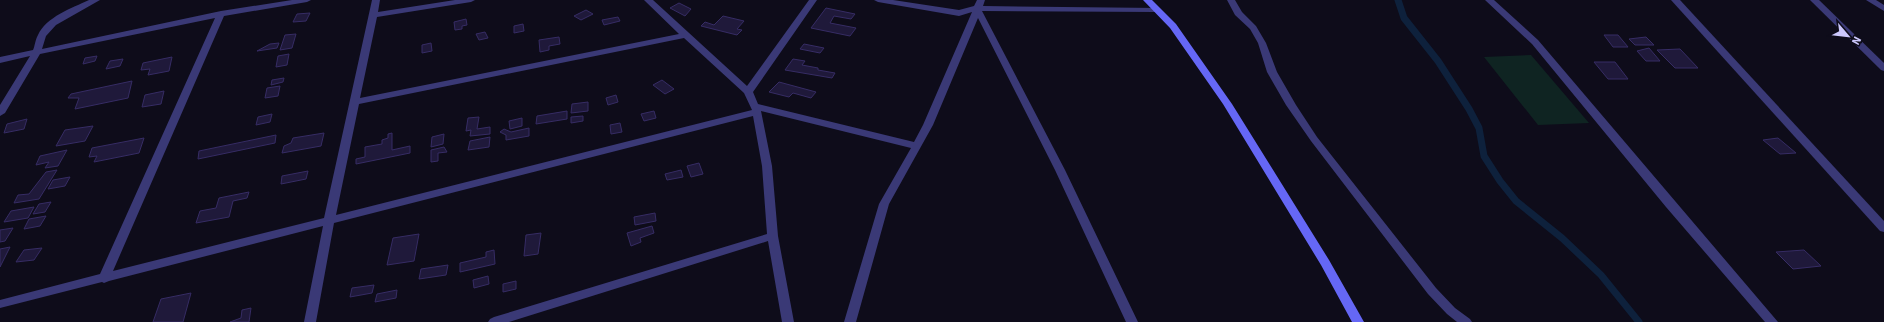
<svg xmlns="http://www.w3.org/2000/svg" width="1884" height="322" font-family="Signika,sans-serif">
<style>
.green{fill:#0f2422}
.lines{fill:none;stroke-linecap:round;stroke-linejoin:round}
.stream{stroke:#0e213c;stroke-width:7}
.building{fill:#1f193a;stroke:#362c64}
.street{fill:#3a3976;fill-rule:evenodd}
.secondary{fill:#6567f5;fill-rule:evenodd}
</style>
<rect width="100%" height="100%" fill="#0e0c1a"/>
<polygon class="green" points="1531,55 1589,123 1538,125 1484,57"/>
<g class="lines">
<polyline class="stream" points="1398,0 1404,18 1438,61 1469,109 1479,128 1484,156 1500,181 1516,201 1562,238 1601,275 1639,322"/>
</g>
<g class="building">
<polygon points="679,3 691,9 685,16 670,8"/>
<polygon points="826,8 855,14 851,19 834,16 830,23 856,28 850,36 811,28"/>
<polygon points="586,10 593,14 581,20 574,16"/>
<polygon points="310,13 306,21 293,22 297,14"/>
<polygon points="723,16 744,21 737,29 742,30 737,35 701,26 705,22 714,25"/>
<polygon points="618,17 620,21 604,25 602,20"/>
<polygon points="466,19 467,25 462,26 462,29 455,30 454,22"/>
<polygon points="523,24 524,31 514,33 514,26"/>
<polygon points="485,32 488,38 479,40 476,34"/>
<polygon points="296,34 292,48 280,50 285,35"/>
<polygon points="1604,35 1618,35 1628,47 1613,47"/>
<polygon points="559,37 560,44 549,46 549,50 540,52 539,40"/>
<polygon points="1646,37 1654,45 1635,45 1629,39"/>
<polygon points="279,43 277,48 257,51 270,44"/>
<polygon points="431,43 432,51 422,53 422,45"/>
<polygon points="804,44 824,48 820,53 800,49"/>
<polygon points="1649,48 1660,61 1646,61 1637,51"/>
<polygon points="1680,49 1698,68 1675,68 1657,50"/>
<polygon points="289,54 287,65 276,67 278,56"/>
<polygon points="97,56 95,61 83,64 85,58"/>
<polygon points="172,57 169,71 148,75 150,69 141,70 143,63"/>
<polygon points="123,59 120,66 106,69 110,61"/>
<polygon points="793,59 805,61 802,65 818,68 818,70 835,73 832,78 785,70"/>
<polygon points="1594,62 1615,62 1628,79 1608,79"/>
<polygon points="284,78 283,82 271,85 272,80"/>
<polygon points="662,80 674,89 665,94 653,85"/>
<polygon points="132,81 128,98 75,109 79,98 68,98 71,94"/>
<polygon points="779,82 816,92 811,98 793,93 789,97 769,92"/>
<polygon points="280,86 278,96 265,98 267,88"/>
<polygon points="164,91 161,104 142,107 145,95"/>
<polygon points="616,95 618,102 608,105 606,98"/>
<polygon points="588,102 588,111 571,113 572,104"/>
<polygon points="567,111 567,119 536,124 537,116"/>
<polygon points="654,111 656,118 644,121 641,114"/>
<polygon points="272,114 270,122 256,125 258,117"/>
<polygon points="583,116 583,121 571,123 571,117"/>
<polygon points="479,117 477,129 490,127 490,134 470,136 471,130 466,131 468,118"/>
<polygon points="522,118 522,126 510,129 509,121"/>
<polygon points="27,119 24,129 4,133 7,124"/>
<polygon points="620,123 622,132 611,134 610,125"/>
<polygon points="93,126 85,141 56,146 65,130"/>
<polygon points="529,128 529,136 506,140 506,135 500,132 504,129 511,132"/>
<polygon points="324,133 321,146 282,153 284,146 291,143 293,138"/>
<polygon points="392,133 392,150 410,146 410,153 356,164 356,159 365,157 365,147 382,144 382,140 388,138 388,134"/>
<polygon points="444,134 443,144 431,147 432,137"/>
<polygon points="276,135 275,143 198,159 199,151"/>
<polygon points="490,137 489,147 468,150 470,141"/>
<polygon points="144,138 139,153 94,162 97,156 89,157 92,148"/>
<polygon points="1778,138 1796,153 1780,154 1763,140"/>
<polygon points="444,147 447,152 438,153 438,161 431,162 431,150"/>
<polygon points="67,150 58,166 45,168 49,162 36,165 40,156"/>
<polygon points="699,163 703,174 691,177 687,166"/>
<polygon points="57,170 39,199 14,203 18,195 29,194 46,172"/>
<polygon points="681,170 683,177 667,180 665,174"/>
<polygon points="308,171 306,179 281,184 282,176"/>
<polygon points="70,177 65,186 48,189 53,180"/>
<polygon points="249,192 247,198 233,201 229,217 196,223 200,211 216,208 219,198"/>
<polygon points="51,202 45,212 33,214 39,204"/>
<polygon points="34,207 28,218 4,222 11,211"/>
<polygon points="655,213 656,221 635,225 634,217"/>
<polygon points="46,216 40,226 24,229 29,219"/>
<polygon points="652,226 654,233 640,238 641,242 631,246 627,233"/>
<polygon points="13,228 5,241 0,242 0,230"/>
<polygon points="541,233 538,254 524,256 526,235"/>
<polygon points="419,234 414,261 387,265 393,238"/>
<polygon points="10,247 0,267 0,249"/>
<polygon points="42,248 34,260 16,262 24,250"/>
<polygon points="494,250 495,264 460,272 460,263 486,257 486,252"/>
<polygon points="1804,250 1821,266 1793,269 1776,252"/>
<polygon points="448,265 446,275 419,279 421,269"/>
<polygon points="488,276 489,284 474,288 473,280"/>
<polygon points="516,281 516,289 503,292 503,284"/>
<polygon points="374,285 372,293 350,297 352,288"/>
<polygon points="397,290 396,298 375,302 377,294"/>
<polygon points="191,293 183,322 153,322 161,299"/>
<polygon points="251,308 249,322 230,322 241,318 242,310"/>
</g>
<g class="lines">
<g class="street">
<path d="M89,0H100L56,25L46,36L42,49L221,11L292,0H311L307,2L224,16L113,271L324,218L372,0H380L378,12L455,0H475L471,2L377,17L360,98L679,34L644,0H653L747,86L809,0H817L753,92L758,104L914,142L923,125L972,12L959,16L878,2L874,0H893L959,10L974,6L977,0H985L983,6L1159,8L1160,10L1156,12L982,11L1065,170L1138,322H1126L1055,170L978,18L933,125L889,204L856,322H844L879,204L911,148L761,111L772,166L778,236L794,322H782L768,241L509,322H488L490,319L494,317L767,234L762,166L753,116L334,223L316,322H304L323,226L109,281L104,283L102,282L0,308V300L100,274L215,18L40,54L5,113L0,116V105L30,56L0,63V57L33,50C35,46 35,40 38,35C46,17 72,8 89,0ZM684,38L744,93L752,110L336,215L359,104Z"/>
<polygon points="1227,0 1235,0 1242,12 1256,26 1266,43 1277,72 1296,105 1317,137 1436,288 1455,308 1470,319 1472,322 1457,322 1447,314 1428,294 1311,141 1286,105 1267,72 1258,43 1250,29 1235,15"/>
<polygon points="1485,0 1494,0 1538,40 1778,322 1765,322 1666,207 1532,44"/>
<polygon points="1671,0 1680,0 1884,221 1884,232 1880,231"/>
<polygon points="1810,0 1819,0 1884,63 1884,71 1881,70"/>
<polygon points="1866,0 1876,0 1884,5 1884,11"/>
</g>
<polygon class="secondary" points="1143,0 1152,0 1176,24 1232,104 1329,260 1364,322 1352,322 1321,265 1223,104 1170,28"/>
</g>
<g transform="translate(1848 36) rotate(118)" stroke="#0e0c1a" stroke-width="3" paint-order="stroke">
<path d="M0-3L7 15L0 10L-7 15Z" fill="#ccc8fc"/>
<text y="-6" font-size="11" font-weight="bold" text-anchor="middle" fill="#ccc8fc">N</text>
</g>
</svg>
